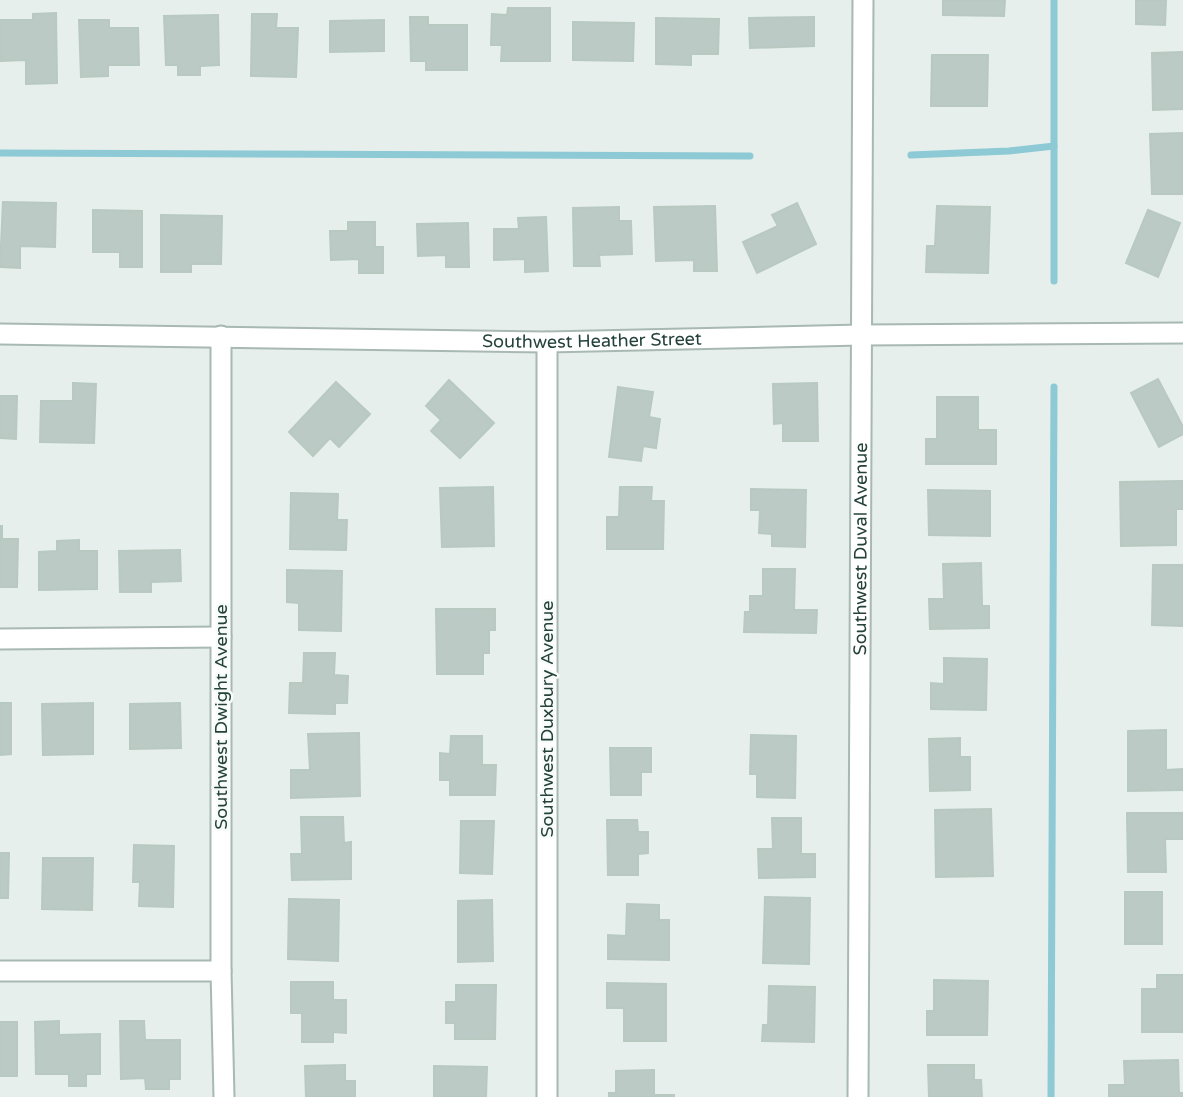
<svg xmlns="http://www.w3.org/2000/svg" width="1183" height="1097" font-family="'Varela Round',sans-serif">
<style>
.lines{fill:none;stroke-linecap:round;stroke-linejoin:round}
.stream{stroke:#8dcad5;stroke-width:7}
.building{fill:#bbcac4;stroke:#b8c9c2;stroke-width:2}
.minor-casing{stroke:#a8b8b2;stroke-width:23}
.minor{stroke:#fff;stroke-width:19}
.labels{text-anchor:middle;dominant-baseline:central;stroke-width:5;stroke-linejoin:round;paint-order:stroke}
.street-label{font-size:18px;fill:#24423a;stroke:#f7fbf9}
</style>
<rect width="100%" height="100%" fill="#e6efeb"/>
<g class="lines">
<g class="stream">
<polyline points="0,153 750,156"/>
<polyline points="911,155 1009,151 1054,146"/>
<polyline points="1054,281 1054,0"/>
<polyline points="1051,1097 1054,387"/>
</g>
</g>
<g class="building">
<polygon points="943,0 1005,0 1004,16 943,15"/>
<polygon points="1136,0 1166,0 1165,25 1136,24"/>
<polygon points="508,8 550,8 550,61 501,61 502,45 491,45 492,14 507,15"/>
<polygon points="56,13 57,83 26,84 26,60 0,61 0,20 33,20 33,14"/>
<polygon points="252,14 277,14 276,28 298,28 296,77 251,76"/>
<polygon points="218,15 219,65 200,66 200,75 178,75 178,65 166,65 164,16"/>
<polygon points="410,17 428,17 428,25 467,25 467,70 426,70 426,61 411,61"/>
<polygon points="814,17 814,46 750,48 749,18"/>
<polygon points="656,18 719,19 718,54 691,54 691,65 656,64"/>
<polygon points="79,20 109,20 109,28 138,28 139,65 108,65 108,76 81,77"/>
<polygon points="384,20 384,51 330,52 330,21"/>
<polygon points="573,22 634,23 633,61 573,60"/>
<polygon points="1183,52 1183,109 1153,110 1152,53"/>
<polygon points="932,55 988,55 987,106 931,106"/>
<polygon points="1182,133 1183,194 1152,194 1150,134"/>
<polygon points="3,202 56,203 55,247 20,246 20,268 0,267"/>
<polygon points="797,203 816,244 757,273 743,242 778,226 772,215"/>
<polygon points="715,206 717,271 694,271 694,260 656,261 654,207"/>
<polygon points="937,206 990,207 988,273 926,272 927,246 935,246"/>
<polygon points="619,207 619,221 631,221 632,254 599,255 600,266 574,266 573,208"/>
<polygon points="93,210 142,211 142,267 120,267 120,252 93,252"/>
<polygon points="1148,210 1180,223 1158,277 1126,263"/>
<polygon points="161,215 222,216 221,264 191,264 191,272 161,272"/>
<polygon points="546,217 548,271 525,272 525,259 494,260 494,229 519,229 518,218"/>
<polygon points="348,222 375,222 375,247 383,247 383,273 359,273 359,259 331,260 330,231 348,231"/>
<polygon points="468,223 469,267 446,267 446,255 418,256 417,224"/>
<polygon points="1158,379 1183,427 1183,434 1159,447 1131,393"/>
<polygon points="449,380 494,423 460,458 431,431 441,420 426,406"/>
<polygon points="336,382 370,414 339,447 330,438 313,456 289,432"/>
<polygon points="73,383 96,384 94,443 40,442 41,401 73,401"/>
<polygon points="817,383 818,441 783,441 783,423 774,424 773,384"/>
<polygon points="618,387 653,392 649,417 660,419 656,448 643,446 641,461 609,457"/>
<polygon points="0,396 17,396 16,439 0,438"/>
<polygon points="937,397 978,397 978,430 996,430 996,464 926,464 926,439 937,439"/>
<polygon points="1183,481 1183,509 1176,509 1176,545 1121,546 1120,482"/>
<polygon points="493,487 494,546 442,547 440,488"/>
<polygon points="620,487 652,487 651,501 664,501 663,549 607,549 607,517 619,517"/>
<polygon points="751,489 806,490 805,547 772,546 772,534 759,533 760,510 751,510"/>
<polygon points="928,490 990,491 990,536 929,535"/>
<polygon points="291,493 338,494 337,520 347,520 346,550 290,549"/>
<polygon points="0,526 2,526 2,539 18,539 17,587 0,587"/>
<polygon points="79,540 79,551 97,551 97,589 39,590 39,552 57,551 57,541"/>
<polygon points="180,550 181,581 151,582 151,592 120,592 119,551"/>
<polygon points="981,563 982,606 989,606 989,628 930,629 929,599 944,599 943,564"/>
<polygon points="1153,565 1183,565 1183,626 1152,625"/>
<polygon points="763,569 795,569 794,610 817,610 816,633 744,632 745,612 750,612 750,596 763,596"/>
<polygon points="287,570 342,571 341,631 299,630 299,603 287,602"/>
<polygon points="436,609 495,609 495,630 489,630 489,653 483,653 483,674 437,674"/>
<polygon points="304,653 335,653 334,675 348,676 347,703 335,703 335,714 289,713 290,683 303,683"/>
<polygon points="944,658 987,659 986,710 931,709 931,683 944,684"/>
<polygon points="0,703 11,703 11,754 0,755"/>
<polygon points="93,703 93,754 43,755 42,704"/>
<polygon points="180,703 181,748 130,749 130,704"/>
<polygon points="1166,730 1166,770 1183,769 1183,790 1128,791 1128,731"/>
<polygon points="359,733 360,796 291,798 291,770 310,770 308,734"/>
<polygon points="751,735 796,736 795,798 757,797 757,774 750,774"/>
<polygon points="451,736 482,736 482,765 496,765 495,795 450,795 450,780 440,780 440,753 450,754"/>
<polygon points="960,738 960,757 970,757 970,790 930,791 929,739"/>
<polygon points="610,748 651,748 651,772 641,772 641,795 611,795"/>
<polygon points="991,809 993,876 936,877 935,810"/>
<polygon points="1127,813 1183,813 1183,839 1165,839 1166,872 1128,872"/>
<polygon points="301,817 343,817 344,843 351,842 351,879 292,880 291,854 302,854"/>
<polygon points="772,818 801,818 801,854 815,854 815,877 759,878 758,849 773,849"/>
<polygon points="607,820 637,820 638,832 648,832 648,853 638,854 638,875 608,875"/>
<polygon points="461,821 494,821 492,874 460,873"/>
<polygon points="134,845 174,846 173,907 139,906 140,882 133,882"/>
<polygon points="0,853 9,853 8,898 0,898"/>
<polygon points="43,858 93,858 92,910 42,909"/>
<rect x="1125" y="892" width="37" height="52"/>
<polygon points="765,897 810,898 809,964 763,963"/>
<polygon points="289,899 339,900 338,961 288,959"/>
<polygon points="492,900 493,961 458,962 458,901"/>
<polygon points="627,904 659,905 659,920 669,920 669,960 608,959 608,935 626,936"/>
<polygon points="1157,975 1183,975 1183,1032 1142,1032 1142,989 1157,989"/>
<polygon points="934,980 988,981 987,1035 927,1035 927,1011 934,1011"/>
<polygon points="291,982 333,982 333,1000 346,1000 346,1033 333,1032 333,1042 302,1042 302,1013 291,1013"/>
<polygon points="607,983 666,984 666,1041 624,1041 624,1008 607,1008"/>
<polygon points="456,985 496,985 495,1039 455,1039 455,1023 446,1023 446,1002 456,1002"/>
<polygon points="769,986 815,987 814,1042 762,1041 763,1025 768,1025"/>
<polygon points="59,1021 59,1035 100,1034 100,1074 86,1074 86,1086 69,1086 69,1074 36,1074 35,1022"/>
<polygon points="120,1021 144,1021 145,1040 180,1040 180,1079 169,1079 169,1089 146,1089 145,1078 121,1079"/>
<rect x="0" y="1022" width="17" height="54"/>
<polygon points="1178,1060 1179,1093 1183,1093 1183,1097 1109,1097 1109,1085 1125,1085 1124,1061"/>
<polygon points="345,1065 345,1081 355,1081 355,1097 306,1097 305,1066"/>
<polygon points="928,1065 974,1065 974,1080 981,1080 982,1097 929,1097"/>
<polygon points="434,1066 487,1067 486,1097 434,1097"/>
<polygon points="654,1070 654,1095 674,1095 674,1097 609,1097 609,1093 616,1093 616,1071"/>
</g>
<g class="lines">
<g class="minor-casing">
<g id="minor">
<path id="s1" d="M0,334L547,342L861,335L1183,333"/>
<polyline points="221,336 221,971 224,1097"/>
<polyline points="547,342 547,1097"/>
<polyline points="0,639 221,637"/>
<polyline points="0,971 221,971"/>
<path id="s2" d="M858,1097L863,0"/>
</g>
</g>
<use href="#minor" class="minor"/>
</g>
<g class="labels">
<g class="street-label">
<text stroke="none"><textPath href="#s1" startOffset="592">Southwest Heather Street</textPath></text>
<text stroke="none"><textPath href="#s2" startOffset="548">Southwest Duval Avenue</textPath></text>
<text transform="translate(221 717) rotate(-90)">Southwest Dwight Avenue</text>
<text transform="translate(547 719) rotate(-90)">Southwest Duxbury Avenue</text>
</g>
</g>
</svg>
